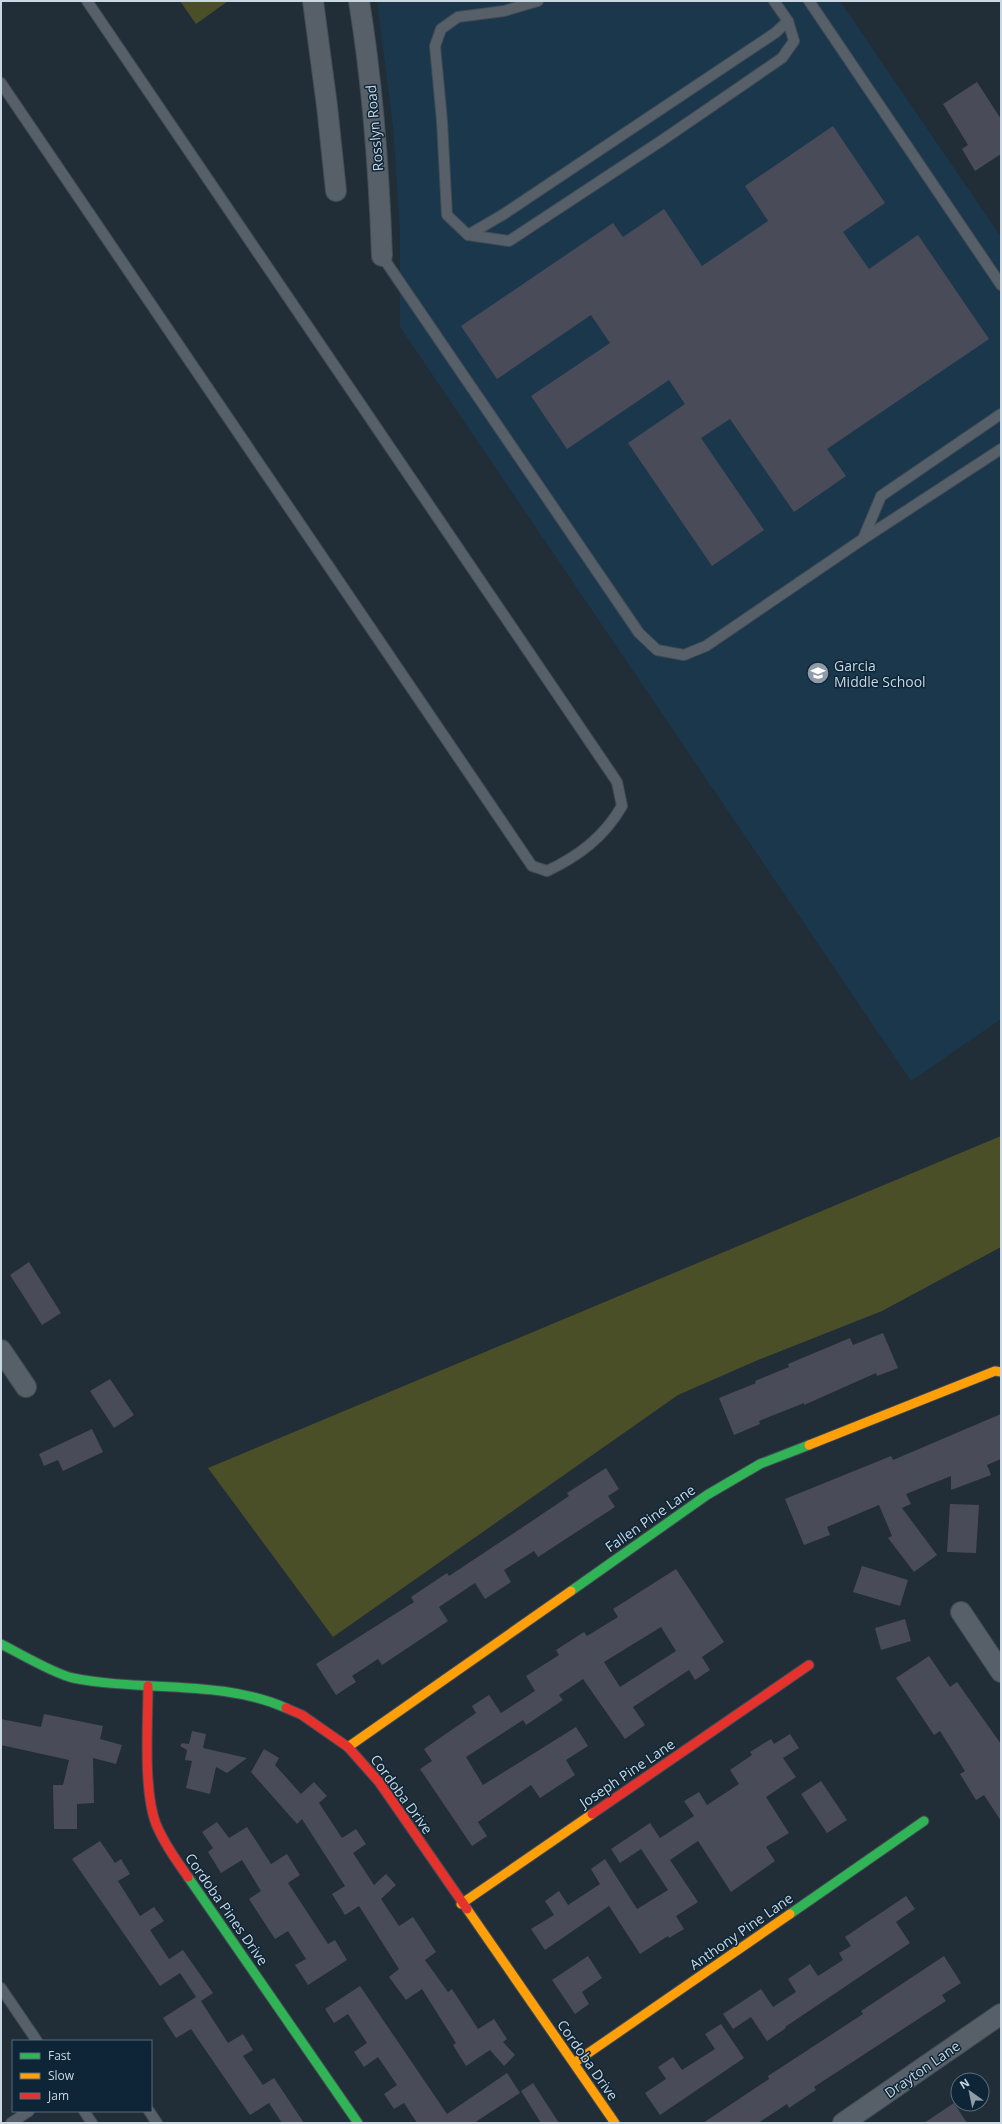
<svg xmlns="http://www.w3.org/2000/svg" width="1002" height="2124" font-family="'Open Sans',sans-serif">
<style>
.built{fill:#1b374c}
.green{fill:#4b4f28}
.building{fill:#4a4b58;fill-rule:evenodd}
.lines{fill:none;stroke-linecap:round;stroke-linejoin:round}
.lane-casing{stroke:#414c55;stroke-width:12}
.street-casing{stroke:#414c55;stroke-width:22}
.fast-casing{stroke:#414c55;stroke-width:11}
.slow-casing{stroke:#414c55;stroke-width:11}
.jam-casing{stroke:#414c55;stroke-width:11}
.lane{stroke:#576068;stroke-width:10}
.street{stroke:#576068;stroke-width:20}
.fast{stroke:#30b455;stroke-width:9}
.slow{stroke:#ff9f0a;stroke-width:9}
.jam{stroke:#e5322d;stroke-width:9}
.labels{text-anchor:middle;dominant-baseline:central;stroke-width:3;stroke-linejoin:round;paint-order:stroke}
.street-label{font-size:14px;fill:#cad8e4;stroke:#0d2536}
.poi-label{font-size:14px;fill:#cad8e4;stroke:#0d2536;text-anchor:start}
</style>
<rect width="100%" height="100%" fill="#212e37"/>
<polygon class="built" points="377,1 840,1 1001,237 1001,1019 911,1081 400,327 400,232 393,127"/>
<g class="green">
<polygon points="180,1 228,1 196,24"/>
<polygon points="1001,1136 1001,1247 882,1311 758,1360 678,1395 333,1637 208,1468"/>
</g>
<g class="building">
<polygon points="977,82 1001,119 1001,154 975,171 962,149 968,145 943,104"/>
<polygon points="833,126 885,203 843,232 869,269 918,235 989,339 827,449 846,476 794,512 730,419 701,438 764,530 712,566 628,443 685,404 669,380 567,449 531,396 610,343 591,315 497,379 461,326 613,223 623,237 664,209 702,266 768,221 745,186"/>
<polygon points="29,1262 61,1313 42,1325 10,1275"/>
<polygon points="883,1333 898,1368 877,1376 876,1373 804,1405 804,1403 759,1421 760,1424 734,1435 719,1398 756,1383 755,1381 789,1367 788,1364 850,1338 853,1345"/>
<polygon points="110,1379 134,1415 114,1428 90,1391"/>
<polygon points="1001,1414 1001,1459 987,1465 991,1475 951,1490 951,1476 906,1494 911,1504 902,1508 937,1555 914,1572 888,1538 892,1536 879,1505 827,1527 830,1535 804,1545 785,1499 891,1456 893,1460"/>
<polygon points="92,1429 103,1452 63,1471 58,1460 44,1466 39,1454"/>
<polygon points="606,1468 619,1489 608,1496 615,1507 538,1557 534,1551 504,1570 511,1582 485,1599 475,1583 439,1607 448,1621 382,1665 378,1659 352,1676 356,1682 336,1695 316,1664 414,1602 411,1597 447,1573 449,1576 520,1529 569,1496 567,1493"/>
<polygon points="950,1504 979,1505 976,1553 947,1552"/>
<polygon points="862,1566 908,1580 900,1606 853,1592"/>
<path d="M676,1569L724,1642L702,1657L710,1670L695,1680L689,1670L633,1707L645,1725L625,1739L583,1679L559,1695L563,1700L526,1725L523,1720L466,1757L483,1785L576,1727L588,1746L566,1760L575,1775L555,1788L540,1798L531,1785L478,1822L487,1836L472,1846L420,1769L432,1761L424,1749L476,1713L472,1706L489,1695L501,1713L535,1691L526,1676L559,1655L556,1650L584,1632L587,1636L618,1617L613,1609ZM661,1627L676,1651L620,1687L604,1662Z"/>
<polygon points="905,1619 911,1641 881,1650 875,1628"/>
<polygon points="929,1656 950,1687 957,1682 1001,1744 1001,1821 984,1795 976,1800 960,1774 965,1771 940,1731 934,1735 896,1678"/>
<polygon points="44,1714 103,1726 100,1739 122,1745 116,1764 93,1758 94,1803 77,1804 77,1829 54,1829 53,1785 63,1785 69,1760 1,1745 1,1719 41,1727"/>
<polygon points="192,1731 206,1734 203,1748 247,1758 227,1773 216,1767 210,1794 186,1788 192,1761 185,1760 187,1750 180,1746 182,1743 189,1744"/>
<polygon points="790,1734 799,1748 783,1758 796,1777 766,1797 789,1833 766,1847 775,1861 731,1892 698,1841 670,1860 698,1902 676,1916 684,1929 669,1938 668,1936 640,1954 609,1906 545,1950 531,1929 554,1915 545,1901 559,1891 568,1905 600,1884 591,1869 605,1859 637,1909 668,1890 641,1849 620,1863 611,1849 650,1823 660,1838 694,1816 684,1801 699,1792 707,1805 739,1784 730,1770 752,1755 750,1752 771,1739 774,1744"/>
<polygon points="264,1749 279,1758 275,1765 301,1794 314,1782 327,1796 319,1803 342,1838 356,1829 366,1844 353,1853 374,1885 386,1874 396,1885 381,1899 399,1926 413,1917 436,1952 425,1960 448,1992 452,1989 478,2029 494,2019 507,2039 503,2042 515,2055 504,2066 490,2050 466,2066 453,2045 456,2043 422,1989 406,2000 389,1977 399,1969 359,1906 345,1915 332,1894 345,1886 302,1819 297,1824 251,1772"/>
<polygon points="821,1781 847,1820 827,1833 801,1794"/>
<polygon points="217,1822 229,1838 247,1827 271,1864 287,1854 300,1875 288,1883 328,1944 335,1940 347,1960 308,1985 295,1965 306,1959 288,1931 275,1939 249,1899 261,1891 242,1860 221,1873 208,1852 213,1848 202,1832"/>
<polygon points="100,1841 115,1863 121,1859 130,1874 118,1881 140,1916 154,1907 164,1921 150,1930 169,1959 183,1950 213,1993 201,2001 228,2043 243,2034 253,2050 243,2056 263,2085 274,2078 304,2123 282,2123 269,2103 250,2115 191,2029 176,2038 163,2018 196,1997 180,1973 160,1986 72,1859"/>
<polygon points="906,1896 915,1909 896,1922 910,1943 785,2027 786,2028 767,2041 751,2017 733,2029 723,2014 761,1989 773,2007 796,1992 788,1979 810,1964 818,1976 843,1960 839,1953 851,1946 845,1937"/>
<polygon points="588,1956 602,1978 582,1992 589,2004 575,2014 552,1980"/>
<polygon points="944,1956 961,1983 942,1995 946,2001 814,2087 816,2090 789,2108 787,2104 758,2123 703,2123 769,2079 768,2076 863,2014 861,2011"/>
<polygon points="360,1986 447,2114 507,2073 520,2093 474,2123 417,2123 404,2103 394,2109 384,2094 397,2085 378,2057 364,2067 354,2052 367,2043 348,2014 334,2023 325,2009"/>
<polygon points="721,2024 744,2058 660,2115 645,2093 666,2079 658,2067 673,2057 682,2070 715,2049 705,2034"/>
<polygon points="533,2083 559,2123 541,2123 521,2091"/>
<polygon points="954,2103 967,2123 924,2123"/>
</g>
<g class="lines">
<g class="lane-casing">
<g id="lane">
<polyline points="538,1 504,11 458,17 441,29 435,46 442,121 447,215 468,235 509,241 664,139 782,58 794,41 788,21 774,1"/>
<polyline points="809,1 1001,285"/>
<path d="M1,83L532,866L547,871C579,856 604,837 622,806L617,782L87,1"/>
<polyline points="468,235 504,214 775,33 788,21"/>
<polyline points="382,256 639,633 657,650 684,655 706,646 863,539 1001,449"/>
<polyline points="863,539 881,496 1001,414"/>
<polyline points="1,1988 37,2041"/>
<polyline points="84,2111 92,2123"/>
<polyline points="149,2111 157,2123"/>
<polyline points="11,2123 29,2111"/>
</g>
</g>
<g class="street-casing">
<g id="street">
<polyline points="313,1 327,106 336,191"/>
<path d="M359,1C373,86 379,171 382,256"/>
<polyline points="1,1350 26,1387"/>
<polyline points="961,1612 1001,1672"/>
<polyline points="843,2123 1001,2014"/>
</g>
</g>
<g class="fast-casing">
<g id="fast">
<polyline points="571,1591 707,1495 760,1464 809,1445"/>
<path d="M1,1644C19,1653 54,1674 73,1678C143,1692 220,1679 286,1708"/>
<polyline points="188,1877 358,2123"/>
<polyline points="790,1914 924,1821"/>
</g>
</g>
<g class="slow-casing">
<g id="slow">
<polyline points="809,1445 995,1371 1001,1372"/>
<polyline points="348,1747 571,1591"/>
<polyline points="461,1904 592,1814"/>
<polyline points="467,1909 615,2123"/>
<polyline points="574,2063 790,1914"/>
</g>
</g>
<g class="jam-casing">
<g id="jam">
<path d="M148,1686C148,1724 143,1790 156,1824C164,1843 176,1860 188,1877"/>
<polyline points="286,1708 302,1715 348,1747 379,1782 467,1909"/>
<polyline points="592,1814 809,1665"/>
</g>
</g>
<use href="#lane" class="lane"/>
<use href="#street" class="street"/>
<use href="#fast" class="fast"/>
<use href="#slow" class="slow"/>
<use href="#jam" class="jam"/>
</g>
<defs>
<g id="school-disc" transform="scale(1.15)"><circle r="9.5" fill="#8f9ca7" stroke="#0d2536"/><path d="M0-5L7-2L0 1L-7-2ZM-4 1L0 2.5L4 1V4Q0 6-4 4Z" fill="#fff"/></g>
</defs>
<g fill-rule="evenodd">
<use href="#school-disc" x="818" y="673"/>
</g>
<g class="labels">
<g class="street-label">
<text transform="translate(374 128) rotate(-95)">Rosslyn Road</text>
<text transform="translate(650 1518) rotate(-35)">Fallen Pine Lane</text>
<text transform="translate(627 1773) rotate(-34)">Joseph Pine Lane</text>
<text transform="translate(402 1794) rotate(54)">Cordoba Drive</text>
<text transform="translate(227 1909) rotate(55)">Cordoba Pines Drive</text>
<text transform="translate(741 1931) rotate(-35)">Anthony Pine Lane</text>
<text transform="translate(588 2060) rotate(55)">Cordoba Drive</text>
<text transform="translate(922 2069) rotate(-35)">Drayton Lane</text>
</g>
<g class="poi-label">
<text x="834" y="665">Garcia<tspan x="834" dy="16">Middle School</tspan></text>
</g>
</g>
<rect width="1002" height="2124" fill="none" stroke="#cad8e4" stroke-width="4"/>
<rect x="12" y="2040" width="140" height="72" fill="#0d2536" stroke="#596d7c"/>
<rect x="20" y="2053" width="20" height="6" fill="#30b455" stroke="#596d7c"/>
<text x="48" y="2060" font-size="12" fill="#cad8e4">Fast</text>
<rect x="20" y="2073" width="20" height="6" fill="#ff9f0a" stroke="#596d7c"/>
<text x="48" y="2080" font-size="12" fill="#cad8e4">Slow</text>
<rect x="20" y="2093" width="20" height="6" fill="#e5322d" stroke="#596d7c"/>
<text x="48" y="2100" font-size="12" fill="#cad8e4">Jam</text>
<g transform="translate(970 2092) rotate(327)"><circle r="19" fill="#0d2536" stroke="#596d7c"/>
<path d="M0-3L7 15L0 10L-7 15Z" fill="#8f9ca7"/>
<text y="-6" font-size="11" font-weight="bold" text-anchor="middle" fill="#cad8e4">N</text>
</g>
</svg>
